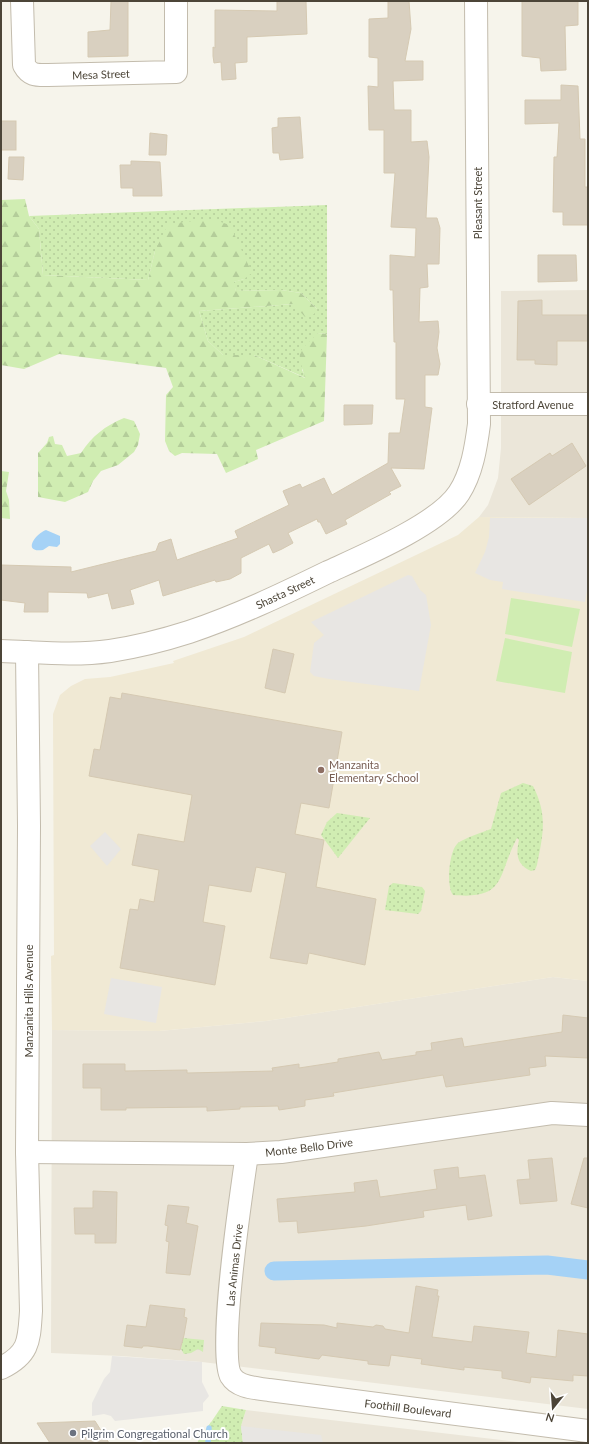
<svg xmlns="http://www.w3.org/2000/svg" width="589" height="1444" font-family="Lato,sans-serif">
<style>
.residential{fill:#ebe6d9}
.education{fill:#f0e9d4}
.green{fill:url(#green-dots)}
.forest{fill:url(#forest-firs)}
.wetland{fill:url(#wetland-marsh)}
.pitch{fill:#d0edb2}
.parking{fill:#e8e6e3}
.water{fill:#a5d2f6}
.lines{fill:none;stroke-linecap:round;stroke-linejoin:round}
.stream{stroke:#a5d2f6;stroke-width:5.5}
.canal{stroke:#a5d2f6;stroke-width:19}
.building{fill:#d9d0c0;stroke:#d5c9b2}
.minor-casing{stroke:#c3bcad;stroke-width:24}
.minor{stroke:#fff;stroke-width:22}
.education-dot{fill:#8d6e63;stroke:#fff;stroke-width:1.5}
.worship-dot{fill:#6b7280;stroke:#fff;stroke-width:1.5}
.labels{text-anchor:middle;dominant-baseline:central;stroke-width:4;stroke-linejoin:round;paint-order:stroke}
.street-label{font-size:11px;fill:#4c4538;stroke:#fff}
.education-label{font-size:11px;fill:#785e54;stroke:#fff;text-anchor:start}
.worship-label{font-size:11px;fill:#5b616d;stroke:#fff;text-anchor:start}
</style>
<defs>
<pattern id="green-dots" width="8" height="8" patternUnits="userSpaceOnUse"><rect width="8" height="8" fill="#d0edb2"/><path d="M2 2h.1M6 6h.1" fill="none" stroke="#b4cd9a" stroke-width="1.8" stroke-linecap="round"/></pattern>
<pattern id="forest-firs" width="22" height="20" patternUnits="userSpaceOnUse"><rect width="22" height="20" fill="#d0edb2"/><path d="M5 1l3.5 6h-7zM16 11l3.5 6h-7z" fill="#b4cd9a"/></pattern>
<pattern id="wetland-marsh" width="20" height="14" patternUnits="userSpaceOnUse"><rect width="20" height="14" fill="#d0edb2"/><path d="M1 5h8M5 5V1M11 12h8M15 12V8" fill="none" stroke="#b4cd9a"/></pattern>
</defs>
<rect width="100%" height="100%" fill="#f6f4eb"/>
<g class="residential">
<polygon points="588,290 588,518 479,517 488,505 498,478 501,448 501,291"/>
<polygon points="553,977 588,981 588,1409 202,1362 121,1356 51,1353 52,1030 159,1031 266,1021"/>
<polygon points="246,1410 527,1443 243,1443 241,1426"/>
</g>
<polygon class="education" points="479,517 588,518 588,981 553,977 266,1021 159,1031 52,1030 51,956 54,955 53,714 60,695 71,686 85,679 110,677 174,663 173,661 244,637 458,535"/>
<g class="green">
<polygon points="327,205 327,334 318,333 302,370 306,378 254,355 223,355 208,341 199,311 293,304 317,309 301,293 281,290 236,291 233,282 244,279 155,251 148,280 43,275 39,229 29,216"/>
<path d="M523,783L533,786C548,815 543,835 537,865L535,870L531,871C516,865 516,853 519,840L517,838C497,876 507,900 453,895C446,886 449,852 457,844C462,839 483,832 491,829L501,793Z"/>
<polygon points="337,813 370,818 338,858 321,835 327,822"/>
<polygon points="393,883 422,887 425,891 421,911 418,914 385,910 389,886"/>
<polygon points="183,1338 204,1340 203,1352 198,1349 191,1353 184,1354 181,1349"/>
<polygon points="222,1406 246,1410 241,1426 243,1443 197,1443"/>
</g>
<g class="forest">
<path d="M25,199L29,216L39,229L43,275L148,280L155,251L168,224L211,219L230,225L252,273L244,279L234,282L236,291L281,290L301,293L317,309L314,314L306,318L293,304L199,311L208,341L223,355H254L305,378C297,349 296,355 318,333L327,334L324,421L256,450L258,459L226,473L217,454L182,453L175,456L169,451L165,441L166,395L173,387L166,368L59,354L24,369L1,365V200Z"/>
<path d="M124,418L134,421L140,434L138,445L134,452L118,465L101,471L93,481L88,492L65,502L38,497V453L47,443L49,437L53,436L55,444L62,445L67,456L81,453C92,436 105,426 124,418Z"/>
<polygon points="1,471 9,472 6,491 9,500 10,519 1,518"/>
</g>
<polygon class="wetland" points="211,1422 217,1431 221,1443 197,1443"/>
<g class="pitch">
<polygon points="511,598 580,609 572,647 505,634"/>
<polygon points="505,638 572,652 565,693 496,681"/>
</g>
<g class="parking">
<polygon points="490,518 588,518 588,585 585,602 502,589 503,582 490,580 475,573 485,552 489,537"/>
<polygon points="408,575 412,576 420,590 426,595 431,625 419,691 329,679 314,676 310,672 314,643 324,635 311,622"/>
<polygon points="105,832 121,849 107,866 90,846"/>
<polygon points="111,978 162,987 156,1023 104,1014"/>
<polygon points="112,1356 202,1362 202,1382 209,1396 203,1403 203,1411 115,1421 111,1416 104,1414 92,1416 92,1403 104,1379 110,1372"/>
<polygon points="241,1426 321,1435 323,1443 243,1443"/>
</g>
<path class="water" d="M46,530L60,536V544L57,547L49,546L43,550C22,553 35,534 46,530Z"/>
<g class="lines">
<polyline class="stream" points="208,1443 209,1428"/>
<polyline class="canal" points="274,1271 547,1265 588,1270"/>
</g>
<g class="building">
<polygon points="111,1 128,1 128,56 88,57 88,32 110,30"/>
<polygon points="277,1 306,1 307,34 247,37 247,62 235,63 236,79 222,80 221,62 214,63 213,56 213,47 215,48 215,10 277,11"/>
<polygon points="388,1 409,1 411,29 405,61 423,61 423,80 393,81 394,110 411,110 411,142 427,141 429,157 426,218 437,218 440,228 439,264 427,264 428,287 420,288 419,322 438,321 439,332 437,348 440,364 438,375 425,375 425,407 432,408 424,469 391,468 401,486 389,492 391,494 345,520 347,524 326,534 320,522 318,522 317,519 288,533 293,543 282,549 273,553 269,544 241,558 241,573 230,579 216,582 215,580 163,596 159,580 130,590 134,604 112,609 108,593 88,598 87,593 48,592 48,612 24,612 25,603 1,600 1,565 71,567 71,572 156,551 159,543 171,539 177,560 238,538 235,531 289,505 283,491 300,484 302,488 324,478 332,495 388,463 389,433 400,433 405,399 396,399 396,342 394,342 393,290 390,290 390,255 415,257 416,228 391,227 395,173 384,173 384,130 369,130 368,86 378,87 378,58 369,57 369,19 388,18"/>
<polygon points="522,1 578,1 578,25 565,26 566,70 541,71 540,58 522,56"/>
<polygon points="561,85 578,86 580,139 585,139 585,187 588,187 588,225 563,225 563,212 553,212 554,157 557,157 559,123 525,124 525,100 561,100"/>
<polygon points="300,117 303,158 280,160 279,153 273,153 272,128 278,127 278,118"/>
<rect x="1" y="121" width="15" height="29"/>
<polygon points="150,133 167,135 166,155 149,155"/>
<polygon points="9,157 24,157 23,180 8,179"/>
<polygon points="131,161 160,162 162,196 133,196 133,188 121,188 120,165 131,165"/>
<polygon points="538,255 576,255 577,281 538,282"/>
<polygon points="542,300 542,315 588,315 588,341 557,341 557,365 535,364 535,360 517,360 518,301"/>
<polygon points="344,405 373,405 372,424 344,425"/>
<polygon points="572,443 586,466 529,505 511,479 550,453 552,456"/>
<polygon points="273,649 294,654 285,693 265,688"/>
<polygon points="122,693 342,732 329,808 301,803 295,834 324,840 316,887 376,899 365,965 309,953 307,964 270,958 286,873 256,867 251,892 209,885 203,922 225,926 215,985 120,968 130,909 138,910 140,899 154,902 159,870 132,865 138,834 184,842 192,795 89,776 94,749 100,750 110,697 121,699"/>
<polygon points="563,1015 588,1018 588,1058 545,1056 546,1066 529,1068 530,1075 446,1087 443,1075 333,1093 334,1096 305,1100 305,1106 279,1110 278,1106 240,1107 240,1109 207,1111 207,1107 126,1108 126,1110 101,1110 101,1088 83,1088 83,1064 125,1064 125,1071 187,1070 187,1073 273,1071 272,1068 299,1064 299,1068 338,1062 338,1059 379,1052 382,1060 416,1055 416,1052 432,1050 431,1043 462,1038 464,1047 562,1032"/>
<polygon points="552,1158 557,1201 520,1204 517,1180 530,1179 528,1160"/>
<polygon points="584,1158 588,1158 588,1208 571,1204"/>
<polygon points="458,1167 459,1178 485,1175 492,1216 468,1220 466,1205 423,1211 424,1217 366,1226 298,1233 297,1221 279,1222 277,1199 355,1192 354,1183 377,1180 380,1197 437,1189 434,1170"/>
<polygon points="93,1191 117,1192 116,1243 95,1243 95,1234 75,1234 74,1208 93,1208"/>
<polygon points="168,1205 189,1207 186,1223 198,1226 190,1275 166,1273 169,1242 166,1241 168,1226 165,1225"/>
<polygon points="416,1286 438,1290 437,1296 439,1296 432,1337 472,1342 474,1326 529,1332 526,1353 556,1357 558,1330 588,1334 588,1376 573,1375 573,1381 531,1377 530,1383 502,1378 502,1371 464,1367 464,1370 421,1364 422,1359 391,1355 389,1366 368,1364 368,1361 322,1355 319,1359 275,1353 276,1348 259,1346 261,1323 324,1325 337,1328 337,1323 373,1327 376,1325 383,1326 385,1329 409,1333"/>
<polygon points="150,1305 185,1309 184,1317 187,1318 184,1335 180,1350 148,1346 143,1346 142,1348 124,1346 127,1325 146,1327"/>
<polygon points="95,1421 109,1443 50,1443 37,1423"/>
</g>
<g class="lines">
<g class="minor-casing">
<g id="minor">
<path d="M22,1L24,65C30,76 37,75 48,75L176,72V1"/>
<polyline points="478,404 588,404"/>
<path d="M1,651C37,652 74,656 110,651C136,647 164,640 189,632C237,616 283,594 328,572C363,556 439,524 459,493C472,473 476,447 479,424L476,1"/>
<polyline points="27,1152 247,1154 281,1152 552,1113 588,1115"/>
<path d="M247,1154C242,1188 217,1354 231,1376C238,1388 257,1388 269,1390L588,1431"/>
<path d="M1,1368C30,1354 29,1340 31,1311L27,1152L29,826L27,652"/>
</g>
</g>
<use href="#minor" class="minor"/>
</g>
<circle class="education-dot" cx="321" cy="770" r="4"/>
<circle class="worship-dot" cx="73" cy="1433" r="4"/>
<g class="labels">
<g class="street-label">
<text transform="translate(101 74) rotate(-2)">Mesa Street</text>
<text transform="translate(477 203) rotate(-90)">Pleasant Street</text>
<text x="533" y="404">Stratford Avenue</text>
<text transform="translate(285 592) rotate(-25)">Shasta Street</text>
<text transform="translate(28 1001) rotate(-90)">Manzanita Hills Avenue</text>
<text transform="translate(309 1147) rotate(-7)">Monte Bello Drive</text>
<text transform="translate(234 1265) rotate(-84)">Las Animas Drive</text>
<text transform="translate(408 1408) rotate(7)">Foothill Boulevard</text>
</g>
<g class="education-label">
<text x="329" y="764">Manzanita<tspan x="329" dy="13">Elementary School</tspan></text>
</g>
<g class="worship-label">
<text x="81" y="1433">Pilgrim Congregational Church</text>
</g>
</g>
<rect width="589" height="1444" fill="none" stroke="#4c4538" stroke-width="4"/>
<g transform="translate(553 1408) rotate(197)" stroke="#ffffff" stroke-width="3" paint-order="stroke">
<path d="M0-3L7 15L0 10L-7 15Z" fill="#4c4538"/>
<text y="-6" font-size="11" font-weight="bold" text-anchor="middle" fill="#4c4538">N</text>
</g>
</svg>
